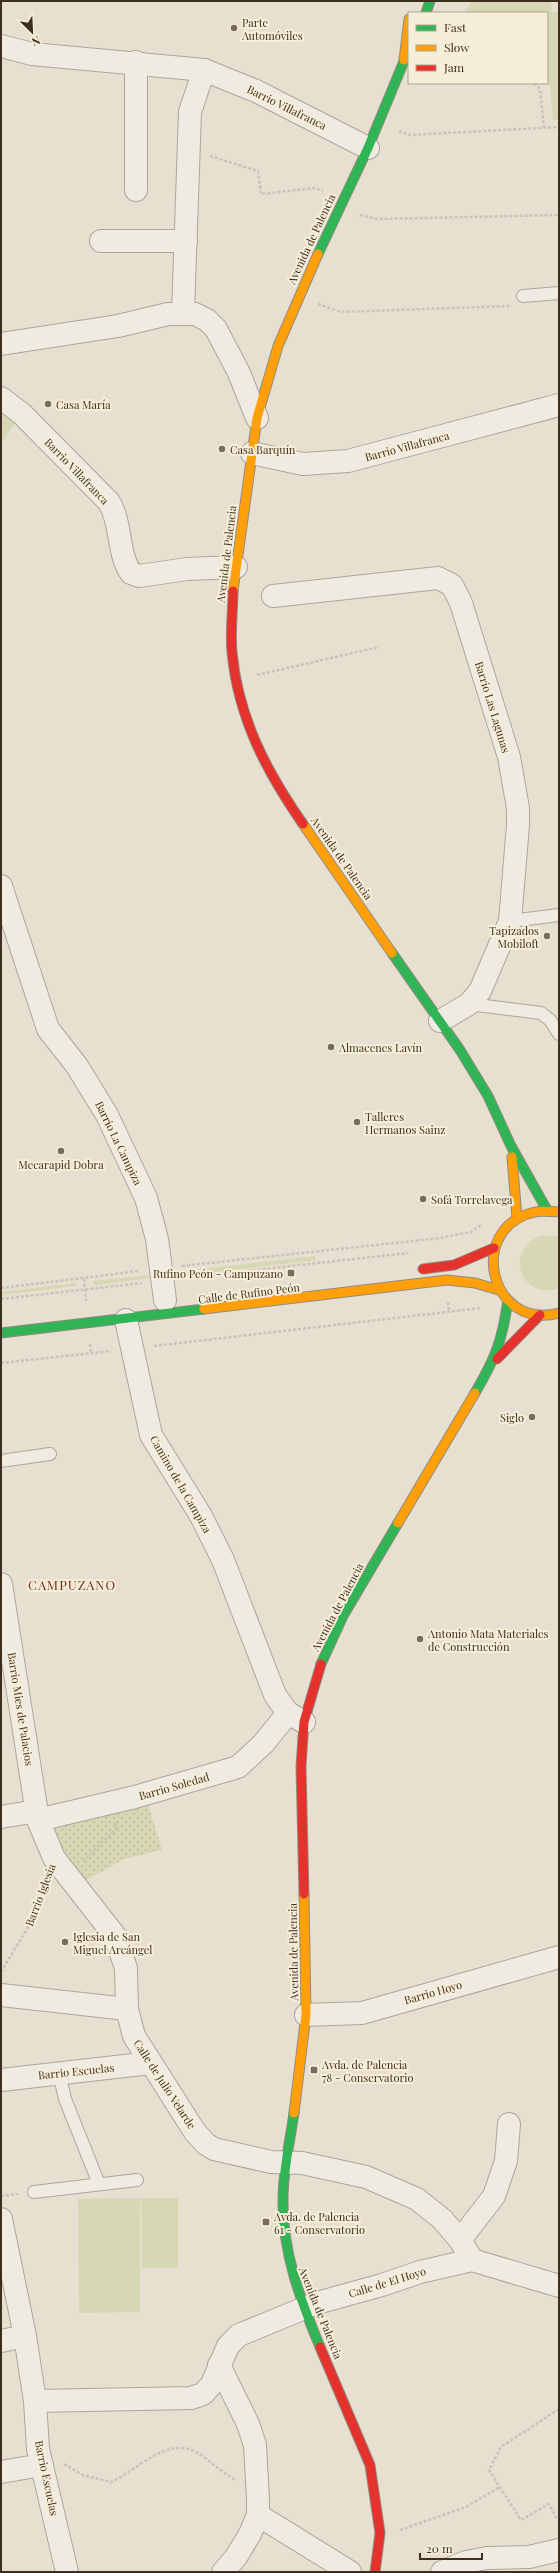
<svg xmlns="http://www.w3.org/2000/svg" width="560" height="2573" font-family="'Playfair Display',serif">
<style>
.grass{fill:#d6d7b3}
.park{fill:url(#park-dots)}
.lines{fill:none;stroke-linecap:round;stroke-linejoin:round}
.lane-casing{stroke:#ada599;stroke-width:14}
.street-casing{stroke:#ada599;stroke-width:24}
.fast-casing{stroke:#928b80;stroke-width:11}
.slow-casing{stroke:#928b80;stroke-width:11}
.jam-casing{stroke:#928b80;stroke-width:11}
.path{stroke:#c8c2b9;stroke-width:2.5;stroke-dasharray:3 2;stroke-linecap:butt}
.lane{stroke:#efebe3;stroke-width:12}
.street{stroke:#efebe3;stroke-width:22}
.fast{stroke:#30b455;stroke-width:9}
.slow{stroke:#ff9f0a;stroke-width:9}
.jam{stroke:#e5322d;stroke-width:9}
.poi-dot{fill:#786c5e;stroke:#f7eed8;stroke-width:1.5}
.labels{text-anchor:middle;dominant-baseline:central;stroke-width:4;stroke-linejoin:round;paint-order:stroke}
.poi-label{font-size:11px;fill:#3d2e20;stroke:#f7eed8;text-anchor:start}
.street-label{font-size:11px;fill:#3d2e20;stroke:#f7eed8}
.quarter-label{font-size:13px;letter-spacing:1px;fill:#6b2e1e;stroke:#f7eed8}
</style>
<defs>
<pattern id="park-dots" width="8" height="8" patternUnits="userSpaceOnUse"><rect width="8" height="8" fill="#d6d7b3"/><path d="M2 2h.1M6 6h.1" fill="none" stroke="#b9b99a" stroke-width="1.8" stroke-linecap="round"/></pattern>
</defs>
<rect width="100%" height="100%" fill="#e7e0d1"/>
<g class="grass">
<polygon points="471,1 551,1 552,13 559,12 559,120 553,120 550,85 547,82 547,13 465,13"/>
<polygon points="1,407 17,420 1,444"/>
<path d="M542,1235L559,1237V1288C521,1302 502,1249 542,1235Z"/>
<polygon points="315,1256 316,1260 167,1278 167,1273"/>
<polygon points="150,1275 151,1278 94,1285 93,1281"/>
<polygon points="76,1283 76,1286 1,1295 1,1292"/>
<polygon points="140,2198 140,2312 79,2313 78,2199"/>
<polygon points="141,2198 178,2198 178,2268 142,2268"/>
</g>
<polygon class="park" points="146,1797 162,1850 124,1859 83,1882 56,1846 53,1827"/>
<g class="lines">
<g class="lane-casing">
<g id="lane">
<polyline points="523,296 559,293"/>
<polyline points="510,921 559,915"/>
<polyline points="469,1004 541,1013 550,1020 559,1034"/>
<polyline points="1,1461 50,1454"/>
<polyline points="59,2073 65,2099 99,2184"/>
<polyline points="34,2192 137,2180"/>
</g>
</g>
<g class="street-casing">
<g id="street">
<polyline points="1,46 32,54 204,70 256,91 368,148"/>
<polyline points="136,190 136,62"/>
<polyline points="101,241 186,241"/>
<polyline points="183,313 190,112 204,70"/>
<polyline points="1,344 118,326 168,314 195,314 207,320 216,329 239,373 257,418"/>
<path d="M1,398L22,414L109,502C122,523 117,553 131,573L139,576L187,569L236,567"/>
<polyline points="252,453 303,464 348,461 559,405"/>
<polyline points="273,596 438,578 452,585 461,603 509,757 518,808 518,825 510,921 480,991 469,1004 440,1021"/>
<polyline points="1,886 48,1029 77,1066 107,1115 146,1198 157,1239 165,1300"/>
<polyline points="126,1320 151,1435 201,1516 223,1560 275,1695 288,1713 304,1722"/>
<polyline points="1,1584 38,1820 54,1858 115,1936 126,1968 127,2009 134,2036 195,2132 206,2144 214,2149 271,2162 302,2163 366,2177 417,2199 442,2219 460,2240 472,2260"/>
<polyline points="1,1817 37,1811"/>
<polyline points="38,1820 135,1797 238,1767 263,1744 288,1713"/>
<polyline points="1,1995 127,2009"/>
<polyline points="306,2015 362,2013 559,1957"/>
<polyline points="1,2080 151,2063"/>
<polyline points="1,2219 25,2336 35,2401 38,2449 67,2572"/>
<polyline points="460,2240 494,2196 506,2161 509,2124"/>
<polyline points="1,2341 25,2336"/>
<polyline points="219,2365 248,2424 255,2445 258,2500 258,2515 250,2534 236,2557 223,2572"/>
<polyline points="35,2401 191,2398 203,2394 212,2384 228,2346 239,2335 317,2303 382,2285 420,2272 472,2260 559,2286"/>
<polyline points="1,2472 42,2465"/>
<polyline points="258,2515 350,2572"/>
<polyline points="442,2572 466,2562 487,2558 529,2557 559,2550"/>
</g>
</g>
<g class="fast-casing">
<g id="fast">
<polyline points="426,13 430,1"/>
<polyline points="318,254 368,148 409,49"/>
<polyline points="392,953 460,1050 488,1096 511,1146 547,1210"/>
<polyline points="1,1333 204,1309"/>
<path d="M475,1393C496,1357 502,1341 508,1300"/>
<polyline points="321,1664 343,1616 398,1523"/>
<path d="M294,2113C290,2141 283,2171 283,2199C282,2251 300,2299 320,2347"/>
</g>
</g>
<g class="slow-casing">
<g id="slow">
<polyline points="404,60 409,19"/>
<polyline points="233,591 257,418 278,346 318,254"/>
<polyline points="303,824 392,953"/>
<polyline points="512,1157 517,1218"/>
<path d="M559,1212C551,1212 542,1210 535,1212C466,1227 489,1331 559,1313"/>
<polyline points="204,1309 447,1280 475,1283 499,1290"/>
<polyline points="398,1523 475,1393"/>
<polyline points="294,2113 306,2015 304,1894"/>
</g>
</g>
<g class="jam-casing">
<g id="jam">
<path d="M233,591C233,611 230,632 232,652C238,717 266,771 303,824"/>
<polyline points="423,1269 454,1265 494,1248"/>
<polyline points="497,1359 540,1315"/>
<polyline points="304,1894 301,1766 304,1722 321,1664"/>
<polyline points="320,2347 370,2465 380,2533 375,2572"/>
</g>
</g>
<g class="path">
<polyline points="534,83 540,89 544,128"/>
<polyline points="399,131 410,135 559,127"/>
<polyline points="210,156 258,171 261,194 315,188 323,191"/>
<polyline points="360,215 378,219 559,215"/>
<polyline points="318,304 341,312 510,306"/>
<polyline points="257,675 379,647"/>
<polyline points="182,1266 440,1238 471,1232 481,1225"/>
<polyline points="183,1278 408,1253"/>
<polyline points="84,1279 86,1301"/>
<polyline points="1,1288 139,1271"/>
<polyline points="1,1299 142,1283"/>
<polyline points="448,1302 449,1311"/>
<polyline points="90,1344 91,1354"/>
<polyline points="154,1346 481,1308"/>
<polyline points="1,1363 111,1351"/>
<polyline points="83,1861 117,1828 115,1822"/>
<polyline points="1,1972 31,1922 46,1881"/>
<polyline points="1,2196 18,2194"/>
<polyline points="559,2409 501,2447 489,2470 521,2520 549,2504 556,2517 559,2515"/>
<path d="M64,2464L83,2475L111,2482C138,2470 167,2435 198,2453C211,2461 222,2473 236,2480"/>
<polyline points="400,2530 466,2507 500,2487"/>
</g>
<use href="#lane" class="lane"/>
<use href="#street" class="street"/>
<use href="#fast" class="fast"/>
<use href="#slow" class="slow"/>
<use href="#jam" class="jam"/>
</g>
<g class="poi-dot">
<circle cx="234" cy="28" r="4"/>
<circle cx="48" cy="404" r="4"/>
<circle cx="222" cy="449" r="4"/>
<circle cx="547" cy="936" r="4"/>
<circle cx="331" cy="1047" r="4"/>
<circle cx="357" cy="1122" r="4"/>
<circle cx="61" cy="1151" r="4"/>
<circle cx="423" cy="1199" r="4"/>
<rect x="287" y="1269" width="8" height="8" rx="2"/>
<circle cx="532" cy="1417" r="4"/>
<circle cx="420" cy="1639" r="4"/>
<circle cx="65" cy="1942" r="4"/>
<rect x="310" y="2066" width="8" height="8" rx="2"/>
<rect x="262" y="2218" width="8" height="8" rx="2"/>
</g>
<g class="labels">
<g class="poi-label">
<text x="242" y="22">Parte<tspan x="242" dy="13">Automóviles</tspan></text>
<text x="56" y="404">Casa María</text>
<text x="230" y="449">Casa Barquín</text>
<text x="539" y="930" text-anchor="end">Tapizados<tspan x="539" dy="13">Mobiloft</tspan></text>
<text x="339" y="1047">Almacenes Lavín</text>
<text x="365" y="1116">Talleres<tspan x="365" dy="13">Hermanos Sainz</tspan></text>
<text x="61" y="1164" text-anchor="middle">Mecarapid Dobra</text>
<text x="431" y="1199">Sofá Torrelavega</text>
<text x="283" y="1273" text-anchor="end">Rufino Peón - Campuzano</text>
<text x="524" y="1417" text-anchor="end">Siglo</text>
<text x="428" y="1633">Antonio Mata Materiales<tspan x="428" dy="13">de Construcción</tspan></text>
<text x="73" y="1936">Iglesia de San<tspan x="73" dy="13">Miguel Arcángel</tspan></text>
<text x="322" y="2064">Avda. de Palencia<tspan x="322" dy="13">78 - Conservatorio</tspan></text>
<text x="274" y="2216">Avda. de Palencia<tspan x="274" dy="13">61 - Conservatorio</tspan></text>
</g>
<g class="street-label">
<text transform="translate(287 107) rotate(26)">Barrio Villafranca</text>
<text transform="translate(311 239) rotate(-65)">Avenida de Palencia</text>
<text transform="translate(407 446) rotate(-15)">Barrio Villafranca</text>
<text transform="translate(77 471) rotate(46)">Barrio Villafranca</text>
<text transform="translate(226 554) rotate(-83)">Avenida de Palencia</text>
<text transform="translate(493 707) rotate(73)">Barrio Las Lagunas</text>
<text transform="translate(342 858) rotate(55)">Avenida de Palencia</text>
<text transform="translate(119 1143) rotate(64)">Barrio La Campiza</text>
<text transform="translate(249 1293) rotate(-7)">Calle de Rufino Peón</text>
<text transform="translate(181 1484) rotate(60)">Camino de la Campiza</text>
<text transform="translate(337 1607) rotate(-62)">Avenida de Palencia</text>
<text transform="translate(21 1709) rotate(81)">Barrio Mies de Palacios</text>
<text transform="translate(174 1786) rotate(-16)">Barrio Soledad</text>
<text transform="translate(40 1895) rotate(-69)">Barrio Iglesia</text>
<text transform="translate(293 1952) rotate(-91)">Avenida de Palencia</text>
<text transform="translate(433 1992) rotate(-16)">Barrio Hoyo</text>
<text transform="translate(76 2071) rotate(-6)">Barrio Escuelas</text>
<text transform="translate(165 2084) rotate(57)">Calle de Julio Velarde</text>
<text transform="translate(387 2282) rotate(-17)">Calle de El Hoyo</text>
<text transform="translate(321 2313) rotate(68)">Avenida de Palencia</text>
<text transform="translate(47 2478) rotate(78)">Barrio Escuelas</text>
</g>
<g class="quarter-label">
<text x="72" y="1584">CAMPUZANO</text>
</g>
</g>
<rect width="560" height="2573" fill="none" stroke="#3d2e20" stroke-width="4"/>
<rect x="408" y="12" width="140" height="72" fill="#f7eed8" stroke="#ada18e"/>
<rect x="416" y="25" width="20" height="6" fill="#30b455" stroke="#ada18e"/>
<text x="444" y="32" font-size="12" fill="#3d2e20">Fast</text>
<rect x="416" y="45" width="20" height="6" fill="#ff9f0a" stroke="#ada18e"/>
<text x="444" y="52" font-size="12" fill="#3d2e20">Slow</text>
<rect x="416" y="65" width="20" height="6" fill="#e5322d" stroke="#ada18e"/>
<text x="444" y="72" font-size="12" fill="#3d2e20">Jam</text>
<g transform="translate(32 32) rotate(156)" stroke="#f7eed8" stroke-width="3" paint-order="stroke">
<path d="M0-3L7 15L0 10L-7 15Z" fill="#3d2e20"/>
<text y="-6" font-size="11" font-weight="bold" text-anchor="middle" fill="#3d2e20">N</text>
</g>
<path d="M420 2553v6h62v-6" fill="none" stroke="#3d2e20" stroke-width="2"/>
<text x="426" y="2553" font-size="12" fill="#3d2e20" stroke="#f7eed8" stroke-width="3" paint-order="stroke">20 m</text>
</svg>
